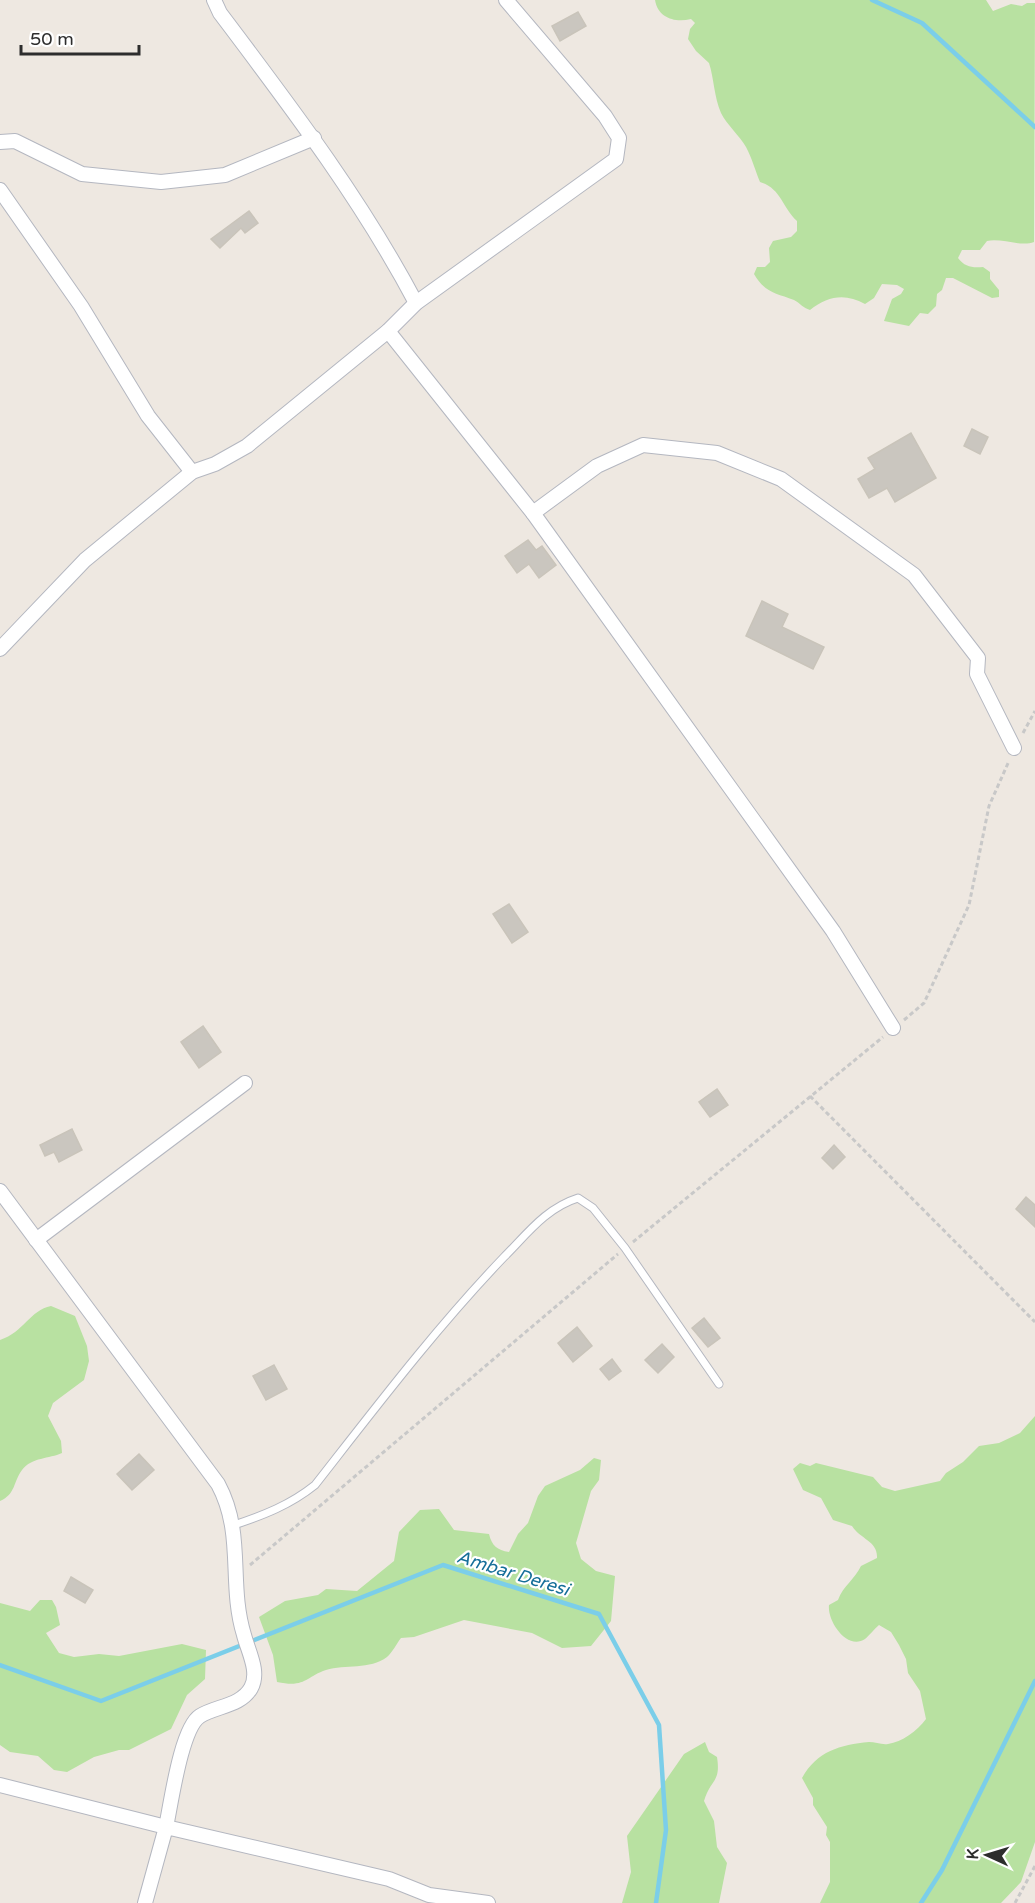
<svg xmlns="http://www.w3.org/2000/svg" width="1035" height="1903" font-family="'Varela Round',sans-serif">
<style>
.green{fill:#b8e1a1}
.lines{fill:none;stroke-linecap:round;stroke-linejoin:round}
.stream{stroke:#7bcee9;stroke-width:4.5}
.building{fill:#cac6bf;stroke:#c9c4ba;stroke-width:1.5}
.lane-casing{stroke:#b4b7c0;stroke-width:9}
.street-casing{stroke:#b4b7c0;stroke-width:16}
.path{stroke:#c8c8c8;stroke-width:3;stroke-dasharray:4.5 3;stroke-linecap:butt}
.lane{stroke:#fff;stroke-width:7}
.street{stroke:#fff;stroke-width:14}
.labels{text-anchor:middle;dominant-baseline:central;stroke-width:4.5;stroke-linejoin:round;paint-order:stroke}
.water-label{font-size:18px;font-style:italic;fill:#166f99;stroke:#fff}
</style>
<rect width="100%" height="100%" fill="#eee8e1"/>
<g class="green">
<path d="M655,0H986L993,11L1011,4L1022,6L1027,3H1035L1034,242C1021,247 1002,238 987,241L980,250H962L958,258C965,267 972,268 983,267L990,272V279L999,290V297L992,298L953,278H946L942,290L937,294L936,306L928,314L920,313L909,326L884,321L892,299L901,294L904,289L897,285L882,284L874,298L865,304C845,293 828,296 810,310C803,308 800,303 794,300C776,293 765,293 754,274L757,267H765L770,262L769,248L773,241L791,237L797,231V221C782,207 781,188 760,182C755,170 752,158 746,147C739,135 727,125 721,113C714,97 714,78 709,63L696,51L688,39L690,29L695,23L691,19C675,23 658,18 655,0Z"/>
<path d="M51,1306L75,1316L87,1346L89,1361L84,1380L53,1403L48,1416L61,1441L62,1453C49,1459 32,1457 22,1470C13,1482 16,1494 0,1501V1340C24,1332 30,1310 51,1306Z"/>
<path d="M1035,1416V1842L1021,1882L1001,1903H820L830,1882V1842L826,1835L827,1827L813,1805V1798L802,1778C817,1751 840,1745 869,1742C875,1742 882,1745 888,1744C902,1742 917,1731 926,1719L920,1691L908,1673L906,1659L899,1645L891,1632L879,1625C874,1629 869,1636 865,1639C847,1651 827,1621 829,1605L838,1600C843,1586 855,1579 861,1566L877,1558C878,1541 860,1539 852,1526L833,1520L821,1498L803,1490L793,1469L800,1463L810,1466L816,1463L873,1477L882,1487L895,1491L940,1481L946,1473L963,1462L979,1446L999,1443L1020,1433Z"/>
<path d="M594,1458L601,1460L599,1480L591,1491L576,1543L581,1559L596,1571L615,1576L611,1621L591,1646L562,1648L532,1633L464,1620L414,1637L401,1638C397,1643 392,1653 387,1657C370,1670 345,1664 326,1670C305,1677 306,1688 277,1682L273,1655L259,1617L285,1601L318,1595L326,1589L357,1591L394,1561L399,1532L420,1510L439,1509L454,1530L489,1534C492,1546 497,1550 509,1552L518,1534L528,1523L538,1496L545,1486L580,1470Z"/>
<polygon points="40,1600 52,1600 56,1607 60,1625 46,1633 59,1653 74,1657 99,1654 119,1656 182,1644 206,1650 205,1679 187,1695 171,1729 129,1750 119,1750 94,1757 67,1772 54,1770 38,1756 10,1752 0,1745 0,1603 30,1611"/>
<path d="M705,1742L709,1752L717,1757C721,1783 711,1778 704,1801L714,1821L717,1847L727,1863L719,1903H622L631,1872L627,1836L684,1754Z"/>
</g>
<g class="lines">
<g class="stream">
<polyline points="872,0 922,23 1035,127"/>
<polyline points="0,1665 101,1701 443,1565 599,1614 659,1725 666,1830 656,1903"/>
<polyline points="921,1903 942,1870 1035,1681"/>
</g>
</g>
<g class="building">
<polygon points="578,12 586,26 560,41 552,26"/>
<polygon points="249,211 258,223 245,233 241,228 220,248 211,239"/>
<polygon points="972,429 988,437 980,454 964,446"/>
<polygon points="911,433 936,478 895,502 887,488 869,498 858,479 875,469 868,458"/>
<polygon points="528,540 536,550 542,546 556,565 539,578 529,564 517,573 505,556"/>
<polygon points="762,601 788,614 782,627 824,647 813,669 746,636"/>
<polygon points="509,904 528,932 512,943 493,914"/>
<polygon points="203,1026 221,1052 199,1068 181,1042"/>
<polygon points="717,1089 728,1105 710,1117 699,1102"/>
<polygon points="72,1129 82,1150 59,1162 54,1152 45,1156 40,1145"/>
<polygon points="834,1145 845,1157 833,1169 822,1158"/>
<polygon points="1026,1197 1035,1205 1035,1227 1016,1209"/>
<polygon points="704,1318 720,1338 708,1347 692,1328"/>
<polygon points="577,1327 592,1346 573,1362 558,1343"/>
<polygon points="662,1344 674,1357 658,1373 645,1360"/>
<polygon points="612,1359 621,1371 609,1380 600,1369"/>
<polygon points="274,1365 287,1389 266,1400 253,1376"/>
<polygon points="139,1454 154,1470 132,1490 117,1474"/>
<polygon points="71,1577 93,1590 85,1603 64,1591"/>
</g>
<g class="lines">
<g class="lane-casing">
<path id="lane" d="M234,1525C264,1515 290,1505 315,1485C376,1407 436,1328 504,1257C527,1234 546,1208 578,1198L593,1208L625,1248L719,1384"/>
</g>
<g class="street-casing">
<g id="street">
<path d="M214,0L220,13C290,106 361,199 416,303"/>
<polyline points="0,142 15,141 82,174 161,182 225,175 314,138"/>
<polyline points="0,190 81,306 148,416 192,472"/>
<polyline points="388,331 533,513 833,931 893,1028"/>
<polyline points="533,513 597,466 643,445 717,453 781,479 914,575 978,658 977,674 1014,748"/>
<polyline points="0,649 85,560 192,472 215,464 247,446 388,331 416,303 616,159 619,138 605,116 506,0"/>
<path d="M0,1191L218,1484C245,1534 228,1583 244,1635C248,1651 260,1672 251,1688C241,1706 216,1706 200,1716C181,1728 171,1804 166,1827L0,1785"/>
<polyline points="36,1240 245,1083"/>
<polyline points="145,1903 166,1827 389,1879 429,1895 488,1903"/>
</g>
</g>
<g class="path">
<polyline points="1023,733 1035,711"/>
<polyline points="904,1020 924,1003 969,905 989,806 1009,761"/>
<polyline points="810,1096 1035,1322"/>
<polyline points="633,1242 883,1037"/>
<polyline points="250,1565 618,1254"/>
<polyline points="1015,1903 1035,1866"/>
</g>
<use href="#lane" class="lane"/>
<use href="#street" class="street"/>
</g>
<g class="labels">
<g class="water-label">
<text transform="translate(513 1573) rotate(17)">Ambar Deresi</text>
</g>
</g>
<g transform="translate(987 1855) rotate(274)" stroke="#ffffff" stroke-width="4.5" paint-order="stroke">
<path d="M0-4.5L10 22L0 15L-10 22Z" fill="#2d2d2d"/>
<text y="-9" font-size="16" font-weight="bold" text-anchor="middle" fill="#2d2d2d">K</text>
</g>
<path d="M21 45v9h118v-9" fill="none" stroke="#2d2d2d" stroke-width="3"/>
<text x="30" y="45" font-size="18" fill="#2d2d2d" stroke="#ffffff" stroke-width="4.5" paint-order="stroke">50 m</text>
</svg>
